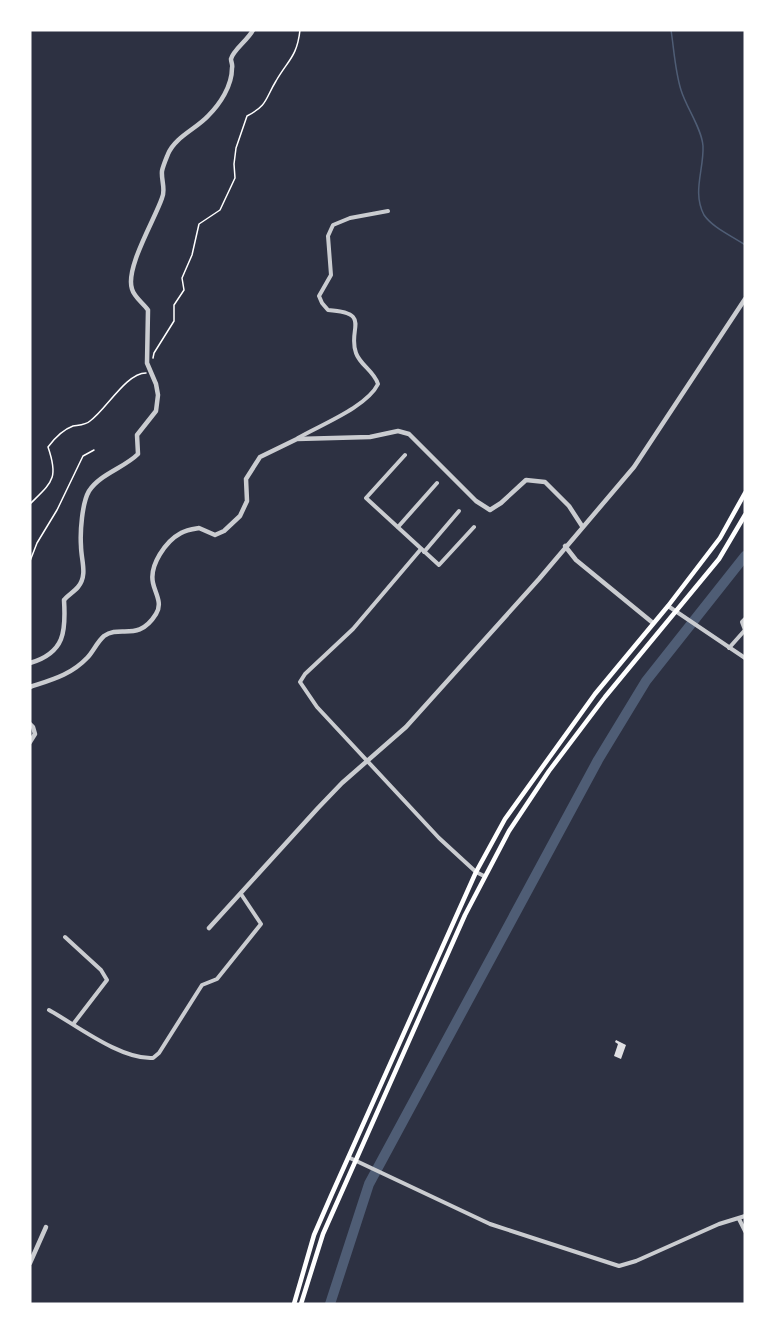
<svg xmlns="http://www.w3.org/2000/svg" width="775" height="1334" font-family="Roboto,sans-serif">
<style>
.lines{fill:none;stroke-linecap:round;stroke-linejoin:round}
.stream{stroke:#4f5d75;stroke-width:1.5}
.river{stroke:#4f5d75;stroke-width:10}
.building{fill:#e0e0e3}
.path{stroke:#fff;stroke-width:1.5}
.minor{stroke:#caccd0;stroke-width:4}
.tertiary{stroke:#caccd0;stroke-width:4.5}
.secondary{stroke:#fff;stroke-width:4.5}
</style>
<rect width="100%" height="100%" fill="#2d3142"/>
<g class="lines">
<path class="stream" d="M671,30C674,49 675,71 681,90C686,107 702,129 703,146C704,170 692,192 704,215C713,228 732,236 745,245"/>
<polyline class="river" points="330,1304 369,1184 598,760 646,681 745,556"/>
</g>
<polygon class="building" points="616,1040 626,1045 621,1059 614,1056 618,1044 615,1042"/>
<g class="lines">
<g class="path">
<path d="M153,358L154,353L174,321V305L184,290L182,278L192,255L199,224L220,210L235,178L234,164L236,148L247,116C268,105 265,99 276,81C288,60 297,57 300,30"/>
<path d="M30,504C52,482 59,479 48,447C54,439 62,430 73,426C79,425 86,425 90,421C106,410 126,373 146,373"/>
<polyline points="30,561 37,543 57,510 83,456 94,450"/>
</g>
<g class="minor">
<path d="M298,438C320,425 367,407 378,384C374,371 360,365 356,353C347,329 373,313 328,310L322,303L319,296L331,275L328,236L333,225L350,218L388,211"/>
<polyline points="405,455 366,498 439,565 474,527"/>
<polyline points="398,527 437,483"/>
<polyline points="421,549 353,629 305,674 300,682 317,707 439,838 476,872 484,876"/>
<polyline points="424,552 459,511"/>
<polyline points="668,606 745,658"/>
<polyline points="745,630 742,622 745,619"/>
<polyline points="729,648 745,630"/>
<polyline points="65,937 101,970 107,980 74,1023"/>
<path d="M49,1010C76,1025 121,1060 153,1058L159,1053L202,985L217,979L261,924L241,894"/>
<polyline points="350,1158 490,1224 619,1266 636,1261 719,1224 745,1216"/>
<polyline points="739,1219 745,1231"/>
</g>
<g class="tertiary">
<polyline points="565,546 576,560 653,623"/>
<path d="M30,663C65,653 66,631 64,600C68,595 74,592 78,587C88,575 81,560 81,546C80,532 82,503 89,491C100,474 124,468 138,454L137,435L156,411L158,395L156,384L147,363L148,310C143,303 134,297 132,289C125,268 155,219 162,198C166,190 161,180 162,171C163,166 166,159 168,154C175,137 196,129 208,116C220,104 232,86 232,68C233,65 231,62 231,59C233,50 248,40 253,30"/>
<path d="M30,687C51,680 71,675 87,658C93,652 97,642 104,636C120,624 138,643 156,614C163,603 155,593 153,583C149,565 166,541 181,533C186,530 193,529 199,528L215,535L224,531L240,516L247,501L246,479L260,457L297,439L370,437L398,431L409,434L476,501L490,510L501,503L526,480L545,482L569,506L582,526"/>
<polyline points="30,724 33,727 35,734 30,742"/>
<polyline points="209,928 318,808 342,783 406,727 539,579 634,467 745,299"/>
<polyline points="30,1263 46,1227"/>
</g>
<g class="secondary">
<polyline points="294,1304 314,1235 331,1196 476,872 505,819 595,694 668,606 720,538 745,493"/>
<polyline points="301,1304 323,1234 465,915 509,831 549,771 605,697 719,559 745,515"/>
</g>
</g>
<rect width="775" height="1334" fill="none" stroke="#ffffff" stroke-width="63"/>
</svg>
